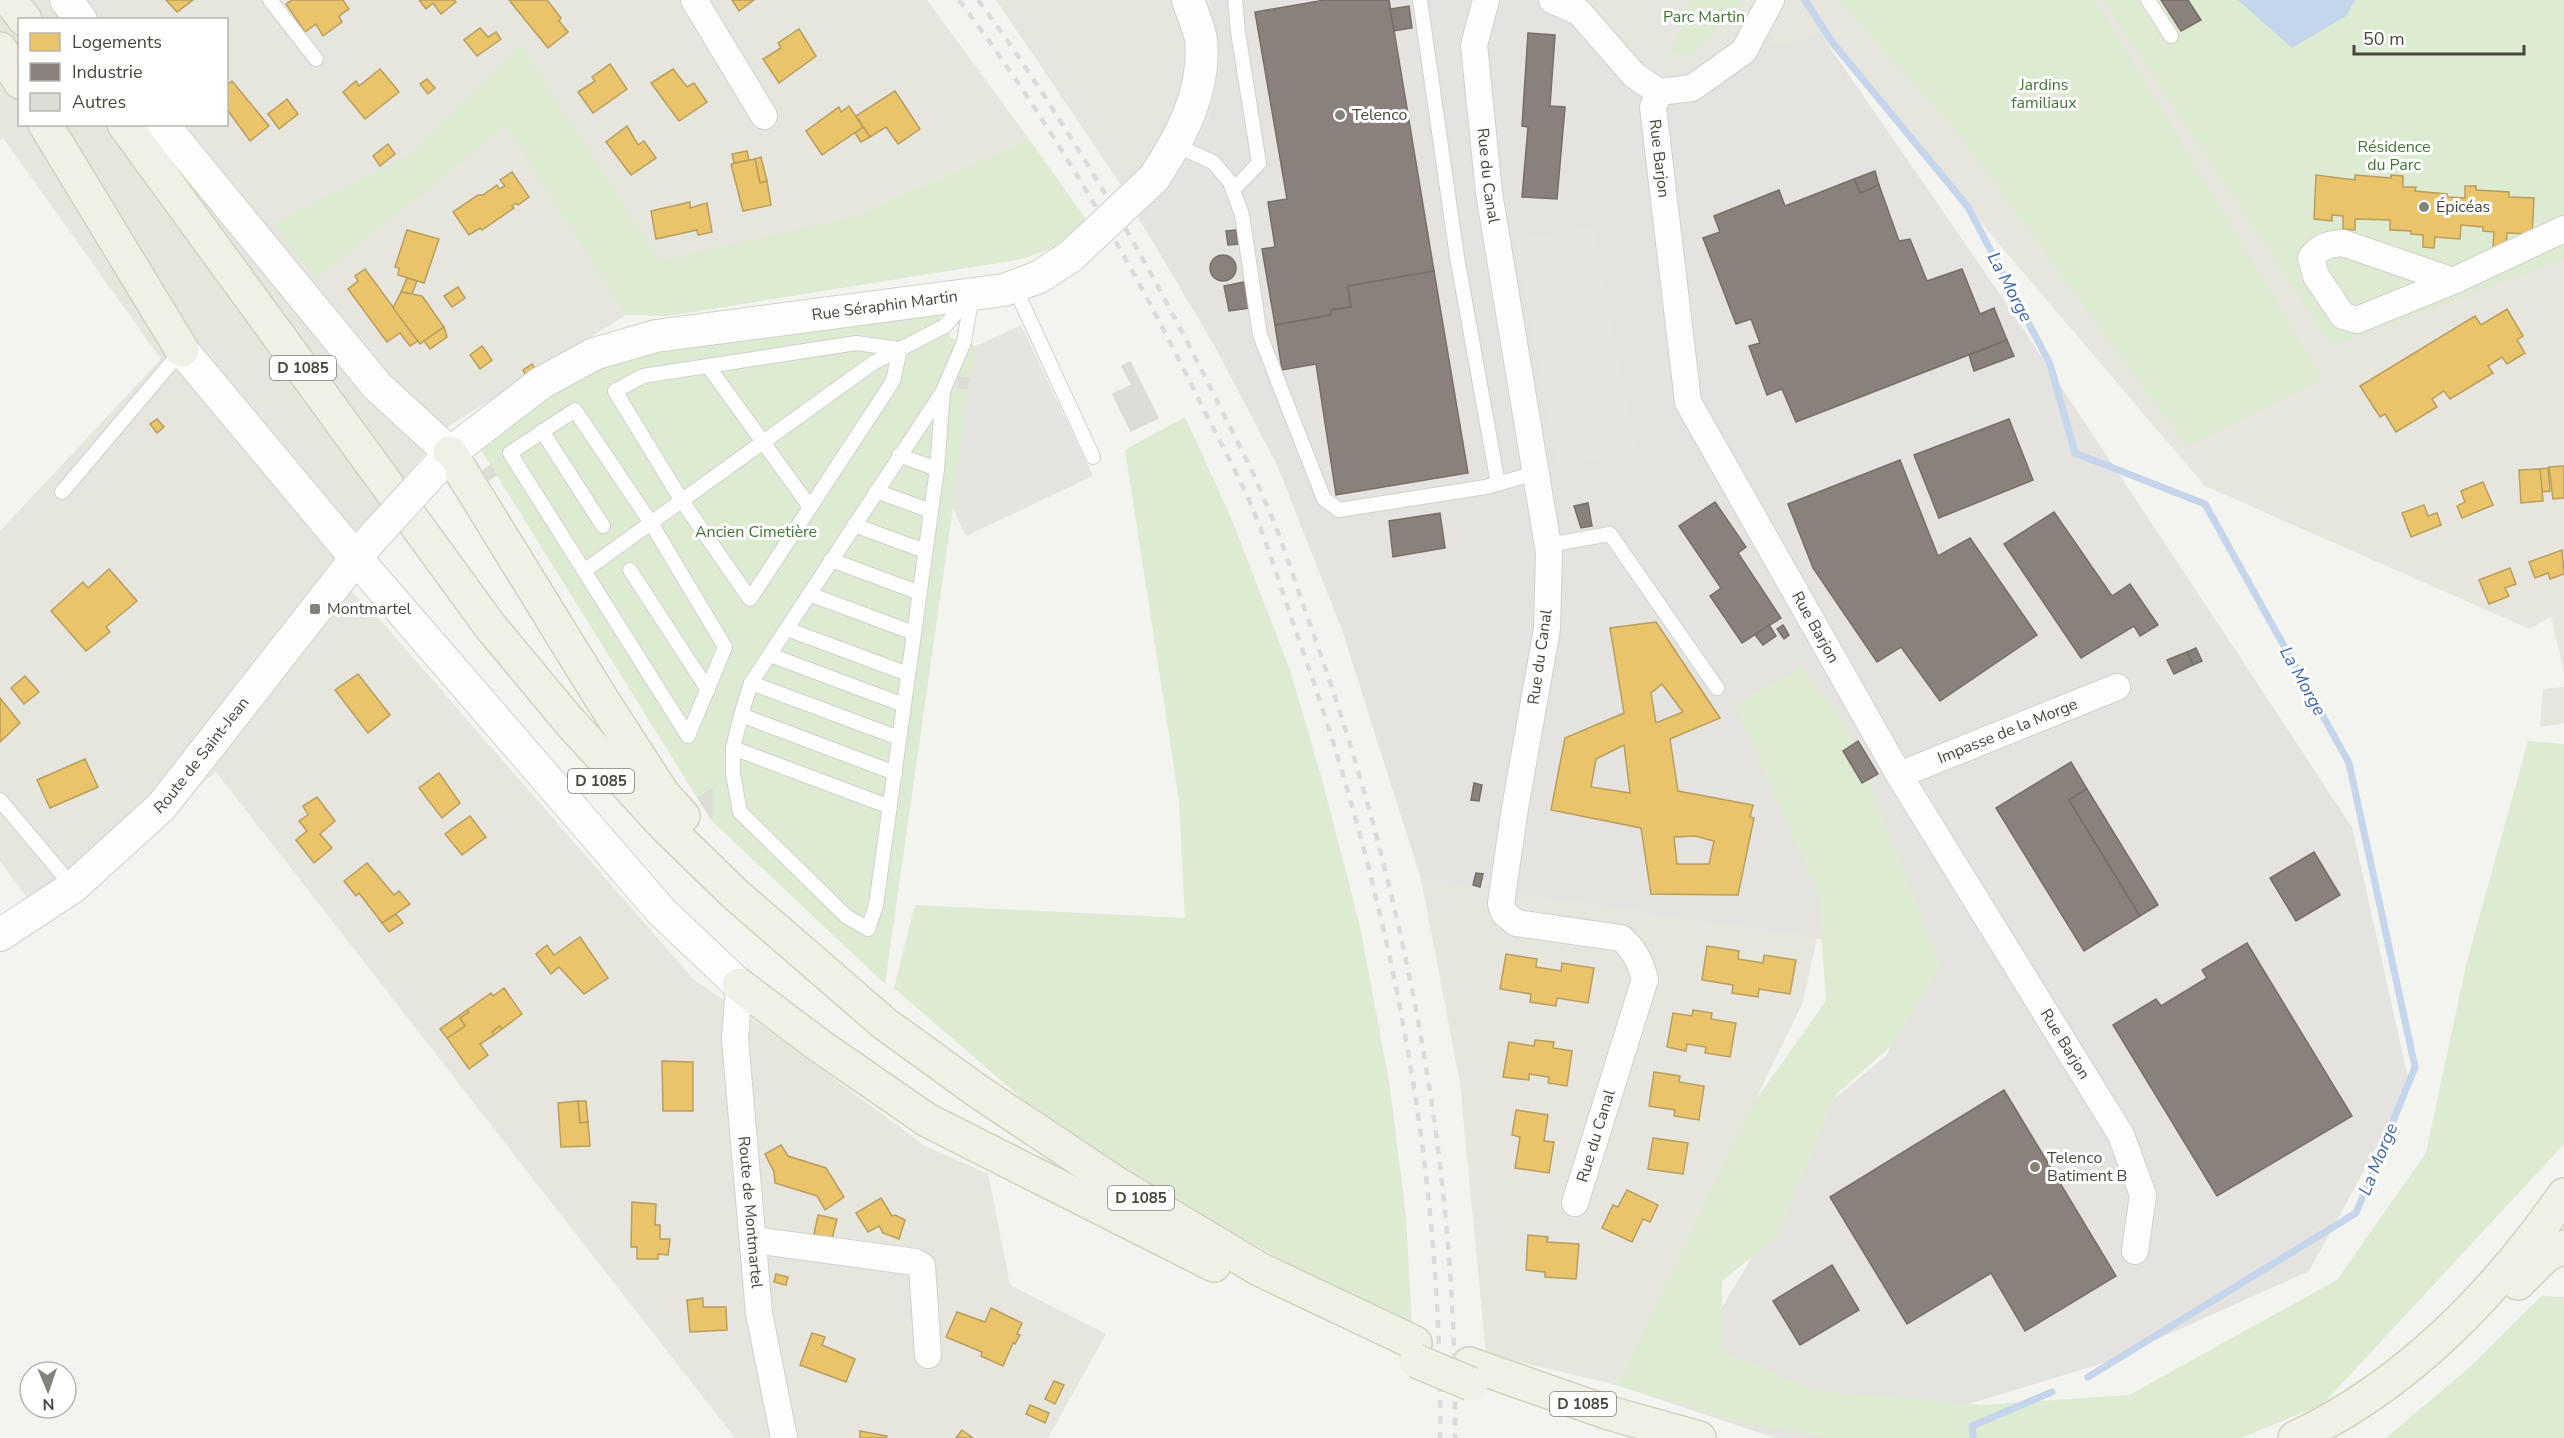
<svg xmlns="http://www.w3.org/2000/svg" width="2564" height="1438" font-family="'Nunito Sans',sans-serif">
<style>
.residential{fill:#e6e5de;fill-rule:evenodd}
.industrial{fill:#e5e3df}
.green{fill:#dcebd2}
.parking{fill:#e5e4e0}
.water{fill:#c5d5ec}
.homes{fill:#e9c46a;stroke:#b99e5c;stroke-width:1.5;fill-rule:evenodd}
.industry{fill:#8a817c;stroke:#766f68;stroke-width:1.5}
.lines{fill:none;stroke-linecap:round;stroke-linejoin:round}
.stream{stroke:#c5d5ec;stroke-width:7}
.building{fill:#dddcd7;stroke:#dbdad5;stroke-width:1.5}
.service-casing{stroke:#d1d1cc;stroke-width:16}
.minor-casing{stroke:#d1d1cc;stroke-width:28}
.tertiary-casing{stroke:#d1d1cc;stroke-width:34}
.primary-casing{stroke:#d3d1bf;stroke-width:36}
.service{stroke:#fdfdfd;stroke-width:14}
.minor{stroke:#fdfdfd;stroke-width:26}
.tertiary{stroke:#fdfdfd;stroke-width:32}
.primary{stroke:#f1f0e6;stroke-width:33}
.rail{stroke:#dbdbdb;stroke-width:4.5;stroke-dasharray:8 8;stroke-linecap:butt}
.tertiary-bridge-casing{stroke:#d1d1cc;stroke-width:34;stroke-linecap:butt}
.primary-bridge-casing{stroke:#d3d1bf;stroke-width:36;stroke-linecap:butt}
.tertiary-bridge{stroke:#fdfdfd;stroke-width:32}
.primary-bridge{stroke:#f1f0e6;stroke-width:33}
.poi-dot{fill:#84837a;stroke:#fff;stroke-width:2}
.labels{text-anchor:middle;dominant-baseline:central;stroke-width:6;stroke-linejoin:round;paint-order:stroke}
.shield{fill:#fff;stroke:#807e76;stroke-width:1.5}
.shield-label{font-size:15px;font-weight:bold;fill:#49463b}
.park-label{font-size:16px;fill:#407633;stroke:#fff}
.poi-label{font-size:16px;fill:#49463b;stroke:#fff;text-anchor:start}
.street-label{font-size:16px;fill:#49463b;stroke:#fff}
.water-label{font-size:18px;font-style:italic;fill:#3e68ab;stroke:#fff}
</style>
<rect width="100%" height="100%" fill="#f3f3ef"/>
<g class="residential">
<path d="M0,0H927L1029,139L626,315L449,426L326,568L374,613L694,980L771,1032L925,1146L988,1174L1010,1285L1106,1334L1048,1438H735L216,772L39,914L0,861V531L161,359L3,138L0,140ZM20,20H226V124H20Z"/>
<polygon points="996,0 1210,0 1220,56 1211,110 1189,161 1158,198 1138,217 1123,188"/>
<polygon points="1552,0 2564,0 2564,672 2551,616 2530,629 2205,486 1822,36 1659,92"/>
<polygon points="2564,687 2564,723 2540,727 2543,689"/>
<polygon points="1421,879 1817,938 1803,1002 1617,1385 1486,1354 1460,1083"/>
</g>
<polygon class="industrial" points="1210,0 1552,0 1659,92 1744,51 1822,36 2004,300 2352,827 2410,1087 2309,1271 2104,1363 1856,1438 1775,1438 1617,1385 1689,1363 1761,1242 1810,1119 1887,1055 1908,994 1908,952 1421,879 1342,630 1277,465 1213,343 1138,217 1158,198 1189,161 1211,110 1220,56"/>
<g class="green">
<polygon points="1693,0 1743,0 1691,58 1671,51"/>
<polygon points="1839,0 2096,0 2323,379 2187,447 1959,135"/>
<polygon points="2103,0 2564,0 2564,259 2332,346"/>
<polygon points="521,45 660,261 848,218 1029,139 1088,222 1067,243 1022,259 668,316 626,315 506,126 316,279 273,224 408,156"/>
<path d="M938,313L951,338L976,346L885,984L711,820L481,450C518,422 555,389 597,369C610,362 627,359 641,354Z"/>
<polygon points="1185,417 1232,520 1290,670 1321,776 1359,922 1389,1081 1406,1217 1412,1328 1318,1280 1076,1145 894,988 915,905 1185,918 1179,800 1125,450"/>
<polygon points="1802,667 1848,728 1941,965 1894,1043 1836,1095 1778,1236 1722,1281 1722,1351 1813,1390 1981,1405 2129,1395 2337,1280 2426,1153 2466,965 2528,741 2564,744 2564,1144 2323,1404 2241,1438 1828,1438 1740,1422 1617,1385 1752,1105 1826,1001 1819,897 1734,705"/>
<polygon points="2541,1296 2564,1297 2564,1438 2386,1438 2470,1367"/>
</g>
<g class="parking">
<polygon points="1593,227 1637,453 1558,466 1515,240"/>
<polygon points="1021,325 1093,476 966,536 952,506 976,346"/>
</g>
<polygon class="water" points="2238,0 2355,0 2346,16 2292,48"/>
<g class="homes">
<polygon points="166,0 193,0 177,12"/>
<polygon points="292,0 343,0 349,9 339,16 342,22 323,36 316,24 305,32 286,4"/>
<polygon points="419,0 454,0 456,2 441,14 433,3 426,9"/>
<polygon points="509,0 547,0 561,18 559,21 568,32 548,48"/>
<polygon points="732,0 754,0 739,11"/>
<polygon points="480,28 488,37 496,32 501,39 477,56 464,40"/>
<polygon points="799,29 816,56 779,83 763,59 781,48 778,43"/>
<polygon points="610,64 627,89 593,113 578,92 595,81 592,77"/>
<polygon points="380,69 399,92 365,119 343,92 356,81 359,86"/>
<polygon points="673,69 687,87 694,83 707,102 679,121 651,83"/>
<polygon points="427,79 435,88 428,94 420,84"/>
<polygon points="232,81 269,126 250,141 226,108 226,86"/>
<polygon points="895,91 920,129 898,144 886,127 870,137 856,116"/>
<polygon points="287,99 298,114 279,129 268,114"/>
<polygon points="849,106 863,127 822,155 806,131 839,107 841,112"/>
<polygon points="627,126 638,145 644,141 656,158 631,175 606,142"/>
<polygon points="863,127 870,137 861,142 855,133"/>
<polygon points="388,144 395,154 380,166 373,156"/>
<polygon points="747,151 749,160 734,163 732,154"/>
<polygon points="761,157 767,181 760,183 755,159"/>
<polygon points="755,159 760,183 767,181 771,205 743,211 731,164"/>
<polygon points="512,172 529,197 518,205 516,203 512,206 514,208 482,230 480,228 469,235 453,212 478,195 483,195 497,185 499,189 505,186 500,180"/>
<polygon points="2316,175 2355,180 2355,175 2391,178 2391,175 2403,176 2403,187 2416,187 2415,191 2447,194 2448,197 2465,198 2465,186 2476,186 2476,190 2509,192 2509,197 2534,198 2532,234 2507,233 2506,248 2493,247 2494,232 2483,231 2483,227 2461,225 2460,239 2435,237 2434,248 2423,247 2423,235 2411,234 2411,231 2390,230 2390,220 2355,219 2355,230 2343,229 2343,216 2332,215 2332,221 2314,219"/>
<polygon points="690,202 690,208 707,203 712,232 698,235 697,230 656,239 651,211"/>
<polygon points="407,230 439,239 424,283 398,275 399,268 395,267"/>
<polygon points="365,269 418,341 410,346 400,333 387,342 348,289 358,281 355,276"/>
<polygon points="407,278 417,281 412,294 401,292"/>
<polygon points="458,287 465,298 452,307 444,296"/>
<polygon points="401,292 422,296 444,327 420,344 393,308"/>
<polygon points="2507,309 2523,336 2517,340 2525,353 2507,364 2502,357 2488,366 2493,373 2450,399 2444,391 2432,399 2437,407 2396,432 2385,414 2380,417 2360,386 2475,316 2481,325"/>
<polygon points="444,327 447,337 430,349 424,341"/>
<polygon points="482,346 492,360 480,369 470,355"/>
<polygon points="532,364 539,375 529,382 523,370"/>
<polygon points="157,419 164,427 157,433 150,424"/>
<polygon points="2564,466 2564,498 2553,499 2549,467"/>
<polygon points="2548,468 2550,491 2542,492 2540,469"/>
<polygon points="2540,469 2543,501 2521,503 2519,470"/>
<polygon points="2483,482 2493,505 2462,518 2457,506 2465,502 2461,491"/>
<polygon points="2424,505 2428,516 2437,513 2441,525 2411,537 2402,513"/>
<polygon points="2562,550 2564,574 2550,579 2548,573 2535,578 2529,562"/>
<polygon points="2510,568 2516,584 2505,588 2509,596 2489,604 2479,580"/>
<polygon points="109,569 137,601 106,627 110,632 86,651 51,611 83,582 88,588"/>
<path d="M1656,622L1720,718L1670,739L1678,791L1753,805L1750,817L1754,818L1738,895L1651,894L1641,828L1551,810L1565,738L1624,713L1610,628ZM1662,684L1683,712L1656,723L1651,693ZM1624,745L1630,793L1591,787L1596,759ZM1695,836L1714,841L1709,864H1677L1674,837Z"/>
<polygon points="358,674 390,715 368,733 335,690"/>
<polygon points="25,676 39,692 24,704 11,688"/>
<polygon points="0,698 20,723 0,742"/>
<polygon points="85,759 98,787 50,808 37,780"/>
<polygon points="439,773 460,803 442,818 419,788"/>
<polygon points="317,797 335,821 320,834 332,848 314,863 296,840 307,831 299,821 308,815 303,806"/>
<polygon points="470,816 486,837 462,855 445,834"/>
<polygon points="367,863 394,895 399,891 410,904 382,923 359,893 356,896 344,881"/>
<polygon points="396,914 403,923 389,932 382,923"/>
<polygon points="580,937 608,978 584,994 559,967 551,974 536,954 547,945 554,955"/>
<polygon points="1707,946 1739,951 1738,959 1763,963 1764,955 1796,960 1790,994 1759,989 1758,997 1732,993 1733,985 1702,980"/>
<polygon points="1506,954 1537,959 1536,967 1561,971 1562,963 1594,968 1588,1003 1557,998 1556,1006 1530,1002 1531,994 1500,989"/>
<polygon points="504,988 522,1014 502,1029 500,1026 492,1032 494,1035 480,1044 488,1055 469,1069 447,1038 465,1026 460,1018 469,1012 467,1010 491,993 493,996"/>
<polygon points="467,1010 469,1012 460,1018 465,1026 447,1038 440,1029"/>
<polygon points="1693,1010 1712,1013 1711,1019 1736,1023 1730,1057 1705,1053 1706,1047 1687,1044 1686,1051 1667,1047 1673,1013 1692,1016"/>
<polygon points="500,1026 502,1029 494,1035 492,1032"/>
<polygon points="1535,1040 1554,1042 1553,1048 1572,1051 1567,1086 1548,1083 1549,1077 1529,1074 1529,1080 1503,1077 1509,1042 1534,1046"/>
<polygon points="662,1061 693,1062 693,1111 663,1111"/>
<polygon points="1654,1072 1680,1076 1679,1082 1704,1086 1699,1120 1674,1116 1675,1110 1649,1106"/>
<polygon points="578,1101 586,1101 588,1122 580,1123"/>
<polygon points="578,1101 580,1123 588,1122 590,1146 561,1147 558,1103"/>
<polygon points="1516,1110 1548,1115 1544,1141 1554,1142 1549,1173 1515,1168 1520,1137 1512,1135"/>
<polygon points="1653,1138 1688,1143 1683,1174 1648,1169"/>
<polygon points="781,1145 788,1156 826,1168 844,1197 825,1210 817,1196 775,1183 774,1172 765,1154"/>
<polygon points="1627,1190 1658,1205 1650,1222 1643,1219 1632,1242 1602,1228 1613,1205 1618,1207"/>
<polygon points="881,1198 892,1216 895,1215 905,1220 899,1239 883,1233 879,1226 868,1232 856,1213"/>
<polygon points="632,1202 656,1204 655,1225 660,1225 660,1239 670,1239 668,1255 658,1254 658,1259 637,1259 637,1247 631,1247"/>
<polygon points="818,1215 837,1219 832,1239 814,1234"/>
<polygon points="1528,1235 1548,1237 1547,1242 1579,1244 1576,1279 1545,1277 1545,1272 1526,1270"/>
<polygon points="776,1274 788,1277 786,1285 774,1282"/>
<polygon points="703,1298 703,1307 726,1307 727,1330 690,1332 687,1300"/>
<polygon points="991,1308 1022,1323 1017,1334 1020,1335 1015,1344 1013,1343 1003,1366 981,1356 982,1352 946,1337 957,1312 985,1322"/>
<polygon points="812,1333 825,1337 822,1345 855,1359 846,1382 800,1365"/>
<polygon points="1054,1381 1064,1385 1055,1404 1045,1399"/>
<polygon points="1030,1405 1049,1413 1045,1423 1026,1414"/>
<polygon points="962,1430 973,1438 956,1438"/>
<polygon points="860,1431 887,1436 886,1438 860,1438"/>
</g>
<g class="industry">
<polygon points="1325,0 1389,0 1434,271 1348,286 1351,307 1331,310 1331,315 1275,325 1262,249 1275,247 1268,202 1287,199 1255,12"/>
<polygon points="2161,0 2188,0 2201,20 2181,31"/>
<polygon points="1409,6 1412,28 1394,31 1390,9"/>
<polygon points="1528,33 1555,35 1550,106 1565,107 1557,199 1522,197 1528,127 1522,126"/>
<polygon points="1875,171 1879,185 1860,193 1854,179"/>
<polygon points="1854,179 1860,193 1879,185 1899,241 1910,239 1927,281 1962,269 1980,314 1994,308 2007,340 1796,422 1782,389 1767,395 1749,346 1760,343 1751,319 1736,324 1703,238 1720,232 1714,216 1779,190 1785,206"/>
<polygon points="1236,230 1239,244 1228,245 1226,231"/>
<circle cx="1223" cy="268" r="13"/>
<polygon points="1434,271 1468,473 1336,495 1316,364 1282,370 1275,325 1331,315 1331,310 1351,307 1348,286"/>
<polygon points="1244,282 1249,308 1229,311 1224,286"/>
<polygon points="2007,340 2014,356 1974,371 1969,355"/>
<polygon points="2009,419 2033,480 1939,518 1914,455"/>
<polygon points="1900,460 1938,556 1970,538 2037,635 1940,701 1901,647 1877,662 1813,568 1788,504"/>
<polygon points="1715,502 1746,547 1738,553 1781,618 1742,643 1710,596 1721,588 1679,526"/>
<polygon points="1588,503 1592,526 1581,528 1574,506"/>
<polygon points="2054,512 2112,596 2130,584 2158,625 2140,636 2134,626 2081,658 2004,544"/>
<polygon points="1440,513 1445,548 1393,557 1389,521"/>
<polygon points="1769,625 1776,636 1763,645 1755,635"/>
<polygon points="1783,625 1789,635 1784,639 1777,629"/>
<polygon points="2196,648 2202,661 2193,665 2187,652"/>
<polygon points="2187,652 2193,665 2174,674 2167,660"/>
<polygon points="1858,741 1878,774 1862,783 1843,751"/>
<polygon points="2071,762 2087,789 2069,800 2140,916 2084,951 1996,808"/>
<polygon points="1474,783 1482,785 1479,801 1471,800"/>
<polygon points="2087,789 2158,905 2140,916 2069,800"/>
<polygon points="2314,852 2340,895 2296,921 2270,878"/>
<polygon points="1476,873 1483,874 1480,887 1473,885"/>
<polygon points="2247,943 2352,1116 2217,1196 2113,1025 2156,999 2161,1006 2207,978 2202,970"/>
<polygon points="2004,1090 2116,1276 2025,1331 1991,1273 1907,1324 1830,1197"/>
<polygon points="1832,1265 1859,1310 1800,1345 1773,1301"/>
</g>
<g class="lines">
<g class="stream">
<polyline points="1805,0 1832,42 1968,207 2050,364 2075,453 2205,504 2349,763 2415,1067 2356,1213 2088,1377"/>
<polyline points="1973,1438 1972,1426 2052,1392"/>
</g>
</g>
<g class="building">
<polygon points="1130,362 1158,418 1131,431 1113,394 1132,385 1122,366"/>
<polygon points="959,377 969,378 967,389 958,388"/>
<polygon points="490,466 496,475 489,480 483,471"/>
<polygon points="712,789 712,818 698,798"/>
</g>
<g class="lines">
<g class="service-casing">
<g id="service">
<polyline points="270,0 316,59"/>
<polyline points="1420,0 1457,257 1498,484"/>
<polyline points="2148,0 2171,36"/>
<polyline points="1175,145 1213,162 1230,182 1242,215 1260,335 1324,499 1339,510 1486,487 1536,473"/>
<polyline points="1233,190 1259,163 1238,32 1235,0"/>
<polyline points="1014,286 1093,457"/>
<polygon points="856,343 900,349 893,381 750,599 682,501 615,391 643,376"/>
<polyline points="708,366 810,507"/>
<polygon points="575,410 651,523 725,647 688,736 510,453"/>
<polyline points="542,431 603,526"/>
<polyline points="899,455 937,469"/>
<polyline points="876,491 931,511"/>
<polyline points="62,492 182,350"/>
<polyline points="854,525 925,551"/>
<polyline points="1548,545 1610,534 1717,688"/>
<polyline points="831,560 920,593"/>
<polyline points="630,570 708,690"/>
<polyline points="584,571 873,363 945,326 972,294 964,342 943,391 937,469 876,905 868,929 846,916 740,812 733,774 733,748 741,715 751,683 943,391"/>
<polyline points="809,594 914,633"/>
<polyline points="787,629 908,674"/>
<polyline points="770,655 904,705"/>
<polyline points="751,683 899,738"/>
<polyline points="741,715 895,773"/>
<polyline points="733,748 890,807"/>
<polyline points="0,800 73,887"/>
</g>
</g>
<g class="minor-casing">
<g id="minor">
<polyline points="694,0 764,116"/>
<path id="s1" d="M1486,0L1474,45L1489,193L1549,552L1547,629L1515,808L1501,903L1504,913L1516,923L1621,938C1635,950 1640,962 1645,979L1575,1203"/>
<polyline points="1552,0 1579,12 1634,75 1659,92"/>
<path id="s2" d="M1659,92L1653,107L1688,402L1899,775L2121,1135L2143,1195L2135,1251"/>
<polyline points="1659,92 1692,88 1744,51 1771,0"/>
<path d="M2453,281L2343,243C2329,244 2320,246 2311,258L2316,276L2343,316L2357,320L2453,281L2564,229"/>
<path id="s3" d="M1899,775L2117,687"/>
<path id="s4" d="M739,985L735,1039L759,1313L784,1438"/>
<polyline points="753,1240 915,1262 922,1266 928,1355"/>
</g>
</g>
<g class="tertiary-casing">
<g id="tertiary">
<polyline points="66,0 81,20"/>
<polyline points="162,124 377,386 450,453"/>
<path d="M1154,178C1181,137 1206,91 1201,40C1199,27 1192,13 1188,0"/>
<polyline points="182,350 355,557 661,911 739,985"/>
<path id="s5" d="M433,472L450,453L541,383L594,354L656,336L1004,290L1039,277L1071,256"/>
<path id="s6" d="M0,935L73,887L162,806L368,543"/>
</g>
</g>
<g class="primary-casing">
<g id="primary">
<polyline points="10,0 25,20"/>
<polyline points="0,49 20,82"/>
<polyline points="45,124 182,350"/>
<polyline points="124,124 490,626 569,721 664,825 735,894 885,1024 979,1092 1117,1184 1259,1269 1415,1343"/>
<polyline points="450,453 601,698 663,794 683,816"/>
<polyline points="739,985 820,1046 927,1120 1214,1265"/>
<polyline points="2518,1283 2546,1255 2564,1247"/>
<polyline points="1469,1364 1609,1413 1699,1438"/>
<path d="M2295,1438C2405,1387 2495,1294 2564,1195"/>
</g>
</g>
<use href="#service" class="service"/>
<use href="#minor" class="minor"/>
<use href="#tertiary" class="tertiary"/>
<use href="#primary" class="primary"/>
<g class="rail">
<path d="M959,0C1052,124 1130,259 1198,398C1215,432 1234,467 1250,502C1267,542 1280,585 1294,626C1388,886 1443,1161 1440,1438"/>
<path d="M978,0C1019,55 1053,109 1089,167C1137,245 1179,324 1219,405C1234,435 1250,465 1263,496C1282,538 1295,583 1311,627C1404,887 1458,1161 1455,1438"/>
</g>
<g class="tertiary-bridge-casing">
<g id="tertiary-bridge">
<polyline points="1071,256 1154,178"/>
<polyline points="368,543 430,475"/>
</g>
</g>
<g class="primary-bridge-casing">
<polyline id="primary-bridge" points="1416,1361 1471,1384"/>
</g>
<use href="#tertiary-bridge" class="tertiary-bridge"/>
<use href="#primary-bridge" class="primary-bridge"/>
</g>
<g class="poi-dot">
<circle cx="1340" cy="115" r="6"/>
<circle cx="2424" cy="207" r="6"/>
<rect x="309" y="603" width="12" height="12" rx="3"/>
<circle cx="2035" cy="1167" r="6"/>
</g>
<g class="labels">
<g class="shield">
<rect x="270" y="356" width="66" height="24" rx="4.5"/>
<rect x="568" y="769" width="66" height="24" rx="4.5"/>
<rect x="1108" y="1186" width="66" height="24" rx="4.5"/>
<rect x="1550" y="1392" width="66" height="24" rx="4.5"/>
</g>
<g class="shield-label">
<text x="303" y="368">D 1085</text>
<text x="601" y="781">D 1085</text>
<text x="1141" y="1198">D 1085</text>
<text x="1583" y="1404">D 1085</text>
</g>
<g class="park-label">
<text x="1704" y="17">Parc Martin</text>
<text x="2044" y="85">Jardins<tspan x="2044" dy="18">familiaux</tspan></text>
<text x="2394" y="147">Résidence<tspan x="2394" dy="18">du Parc</tspan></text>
<text x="756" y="532">Ancien Cimetière</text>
</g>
<g class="poi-label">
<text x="1352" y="115">Telenco</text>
<text x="2436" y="207">Épicéas</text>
<text x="327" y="609">Montmartel</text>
<text x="2047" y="1158">Telenco<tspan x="2047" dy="18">Batiment B</tspan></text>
</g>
<g class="street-label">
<text stroke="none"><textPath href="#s2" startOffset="68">Rue Barjon</textPath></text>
<text stroke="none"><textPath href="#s1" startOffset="178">Rue du Canal</textPath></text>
<text stroke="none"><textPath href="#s5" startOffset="496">Rue Séraphin Martin</textPath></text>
<text stroke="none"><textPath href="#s2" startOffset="572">Rue Barjon</textPath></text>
<text transform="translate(1540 657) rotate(-82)">Rue du Canal</text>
<text stroke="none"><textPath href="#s3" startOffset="117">Impasse de la Morge</textPath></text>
<text stroke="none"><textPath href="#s6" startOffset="272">Route de Saint-Jean</textPath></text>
<text stroke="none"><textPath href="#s2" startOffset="1058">Rue Barjon</textPath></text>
<text transform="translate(1596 1136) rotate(-73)">Rue du Canal</text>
<text stroke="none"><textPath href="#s4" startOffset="228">Route de Montmartel</textPath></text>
</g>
<g class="water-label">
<text transform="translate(2010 287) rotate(62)">La Morge</text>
<text transform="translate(2303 681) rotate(61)">La Morge</text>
<text transform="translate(2378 1159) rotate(-68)">La Morge</text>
</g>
</g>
<rect x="18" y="18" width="210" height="108" fill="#ffffff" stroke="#b6b5b1" stroke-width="1.5"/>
<rect x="30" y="33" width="30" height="18" fill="#e9c46a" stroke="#b6b5b1" stroke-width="1.5"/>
<text x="72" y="48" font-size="18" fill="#49463b">Logements</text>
<rect x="30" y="63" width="30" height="18" fill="#8a817c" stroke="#b6b5b1" stroke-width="1.5"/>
<text x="72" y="78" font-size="18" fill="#49463b">Industrie</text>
<rect x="30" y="93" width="30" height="18" fill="#dddcd7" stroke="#b6b5b1" stroke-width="1.5"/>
<text x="72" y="108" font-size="18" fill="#49463b">Autres</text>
<g transform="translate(48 1390) rotate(178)"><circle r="28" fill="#ffffff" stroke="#b6b5b1" stroke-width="1.5"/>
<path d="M0-4.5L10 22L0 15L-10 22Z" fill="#84837a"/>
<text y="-9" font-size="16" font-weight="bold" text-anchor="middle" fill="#49463b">N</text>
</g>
<path d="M2354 45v9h170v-9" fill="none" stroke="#49463b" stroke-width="3"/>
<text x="2363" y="45" font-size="18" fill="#49463b" stroke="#ffffff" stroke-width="4.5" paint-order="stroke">50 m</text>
</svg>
